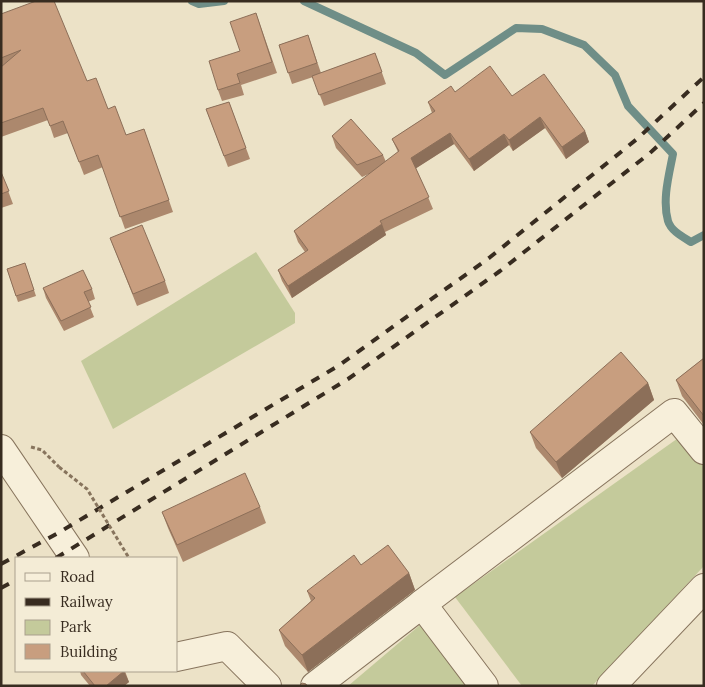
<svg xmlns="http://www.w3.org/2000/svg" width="705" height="687" font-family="Lora,serif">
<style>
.green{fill:#c4ca9b}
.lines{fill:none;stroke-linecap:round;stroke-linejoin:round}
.stream{stroke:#6f8e87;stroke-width:8}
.minor-casing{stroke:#87745d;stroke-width:30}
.path{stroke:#87745d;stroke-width:3;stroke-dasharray:4 2.5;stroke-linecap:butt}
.minor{stroke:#f7efda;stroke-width:28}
.rail{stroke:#382c20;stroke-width:4;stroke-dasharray:9 9;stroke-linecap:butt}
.path-bridge{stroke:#87745d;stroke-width:3;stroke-dasharray:4 2.5;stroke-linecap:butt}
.wall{fill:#ac886d}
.shaded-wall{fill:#8c6f59}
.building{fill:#c89e7f;stroke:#8c6f59}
</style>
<rect width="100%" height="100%" fill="#ece2c7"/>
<g class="green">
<polygon points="256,252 295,313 295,323 113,429 81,361"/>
<polygon points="681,436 704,464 704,566 592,686 522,686 455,597"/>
<polygon points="420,625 468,686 348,686"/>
</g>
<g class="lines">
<g class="stream">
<polyline points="192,1 199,4 224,1"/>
<path d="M304,1L416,53L445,75L516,28L542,29L584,45L615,75L628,106L673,154C669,175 662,200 668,221C671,231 683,237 691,242L704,235"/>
</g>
<g class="minor-casing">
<g id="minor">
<polyline points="1,449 75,558"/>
<polyline points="422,604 674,413 704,450"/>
<polyline points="176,657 227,646 267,686"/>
<polyline points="315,686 422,604 484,686"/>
<polyline points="611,686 704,588"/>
</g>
</g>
<polyline class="path" points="31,447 42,450 59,467"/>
<use href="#minor" class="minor"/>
<g class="rail">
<polyline points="56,558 348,379 500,271 650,153 704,103"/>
<polyline points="1,564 58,533 338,366 489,258 637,139 704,77"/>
<polyline points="1,588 16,580"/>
</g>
<polyline class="path-bridge" points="59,467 87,489 129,558"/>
</g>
<g class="wall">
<polygon points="256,13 277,73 241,85 244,95 222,101 218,90 240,51"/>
<polygon points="1,14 87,81 108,109 126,135 144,129 173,212 125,229 103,167 84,175 68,133 54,138 48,120 1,137"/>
<polygon points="308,35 321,73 375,53 386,84 324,106 313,77 292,84 279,45"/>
<polygon points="455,92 512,96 585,131 589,142 566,159 545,128 513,151 509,145 474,171 454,144 416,168 433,209 385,232 386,235 292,298 282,281 278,270 305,252 298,242 294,231 371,173 362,177 336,148 332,136 383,155 386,162 398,152 392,139 432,113 428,102"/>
<polygon points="229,102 250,159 228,167 206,109"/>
<polygon points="1,172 13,204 1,208"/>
<polygon points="110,238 165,281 169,293 137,306"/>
<polygon points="25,263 36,296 18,302 7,269"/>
<polygon points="43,288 92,289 95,299 88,302 94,317 64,331 46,298"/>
<polygon points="704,358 704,425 682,396 676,380"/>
<polygon points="648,383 654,400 562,478 536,448 530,432"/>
<polygon points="260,507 266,523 183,562 168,528 162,512"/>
<polygon points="361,565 409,573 415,590 308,672 285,646 279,630 311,601 307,591"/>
<polygon points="80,671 125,671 129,682 124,686 90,686 81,675"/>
</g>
<g class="shaded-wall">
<polygon points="540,117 545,128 513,151 509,140"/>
<polygon points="585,131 589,142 566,159 562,147"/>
<polygon points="450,133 454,144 415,169 411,158"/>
<polygon points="504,134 509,145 474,171 469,159"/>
<polygon points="382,224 386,235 292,298 288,286"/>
<polygon points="648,383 654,400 562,478 556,462"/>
<polygon points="409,573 415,590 308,672 302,655"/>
<polygon points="124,671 129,682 124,686 106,686"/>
</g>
<g class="building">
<polygon points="36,1 54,1 87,81 96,78 108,109 115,106 126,135 144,129 169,200 120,217 98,155 79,162 63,121 50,126 43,108 1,123 1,67 21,50 1,58 1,14"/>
<polygon points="256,13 272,62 237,74 240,83 218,90 209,61 240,51 230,22"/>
<polygon points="308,35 317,63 288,73 279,45"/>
<polygon points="375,53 382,72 319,95 312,76"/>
<polygon points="490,66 512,96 544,74 585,131 562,147 540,117 509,140 504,134 469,159 450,133 411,158 429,197 380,221 382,224 288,286 278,270 308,250 294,231 399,151 392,139 435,111 428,102 451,86 455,92"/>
<polygon points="229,102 246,148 224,156 206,109"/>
<polygon points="351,119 383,155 357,165 332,136"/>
<polygon points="1,172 9,191 1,194"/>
<polygon points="142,225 165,281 133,294 110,238"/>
<polygon points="25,263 34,290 16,296 7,269"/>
<polygon points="83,270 92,289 84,292 91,307 61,321 43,288"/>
<polygon points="621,352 648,383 556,462 530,432"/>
<polygon points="704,358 704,416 676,380"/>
<polygon points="245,473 260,507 177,545 162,512"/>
<polygon points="388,545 409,573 302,655 279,630 315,598 307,591 354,555 361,565"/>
<polygon points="83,671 124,671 106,686 95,686"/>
<polygon points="302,683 306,684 307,686 299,686"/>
</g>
<rect width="705" height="687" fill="none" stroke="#382c20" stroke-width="5"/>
<rect x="15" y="557" width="162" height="115" fill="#f4ecd6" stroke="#a99f8d"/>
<rect x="25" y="573" width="25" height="8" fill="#f7efda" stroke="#a99f8d"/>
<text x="60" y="582" font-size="15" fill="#382c20">Road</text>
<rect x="25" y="598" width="25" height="8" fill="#382c20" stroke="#a99f8d"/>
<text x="60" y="607" font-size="15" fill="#382c20">Railway</text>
<rect x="25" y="620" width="25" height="15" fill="#c4ca9b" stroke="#a99f8d"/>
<text x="60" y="632" font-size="15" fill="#382c20">Park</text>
<rect x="25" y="644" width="25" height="15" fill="#c89e7f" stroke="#a99f8d"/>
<text x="60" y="657" font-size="15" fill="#382c20">Building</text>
</svg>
